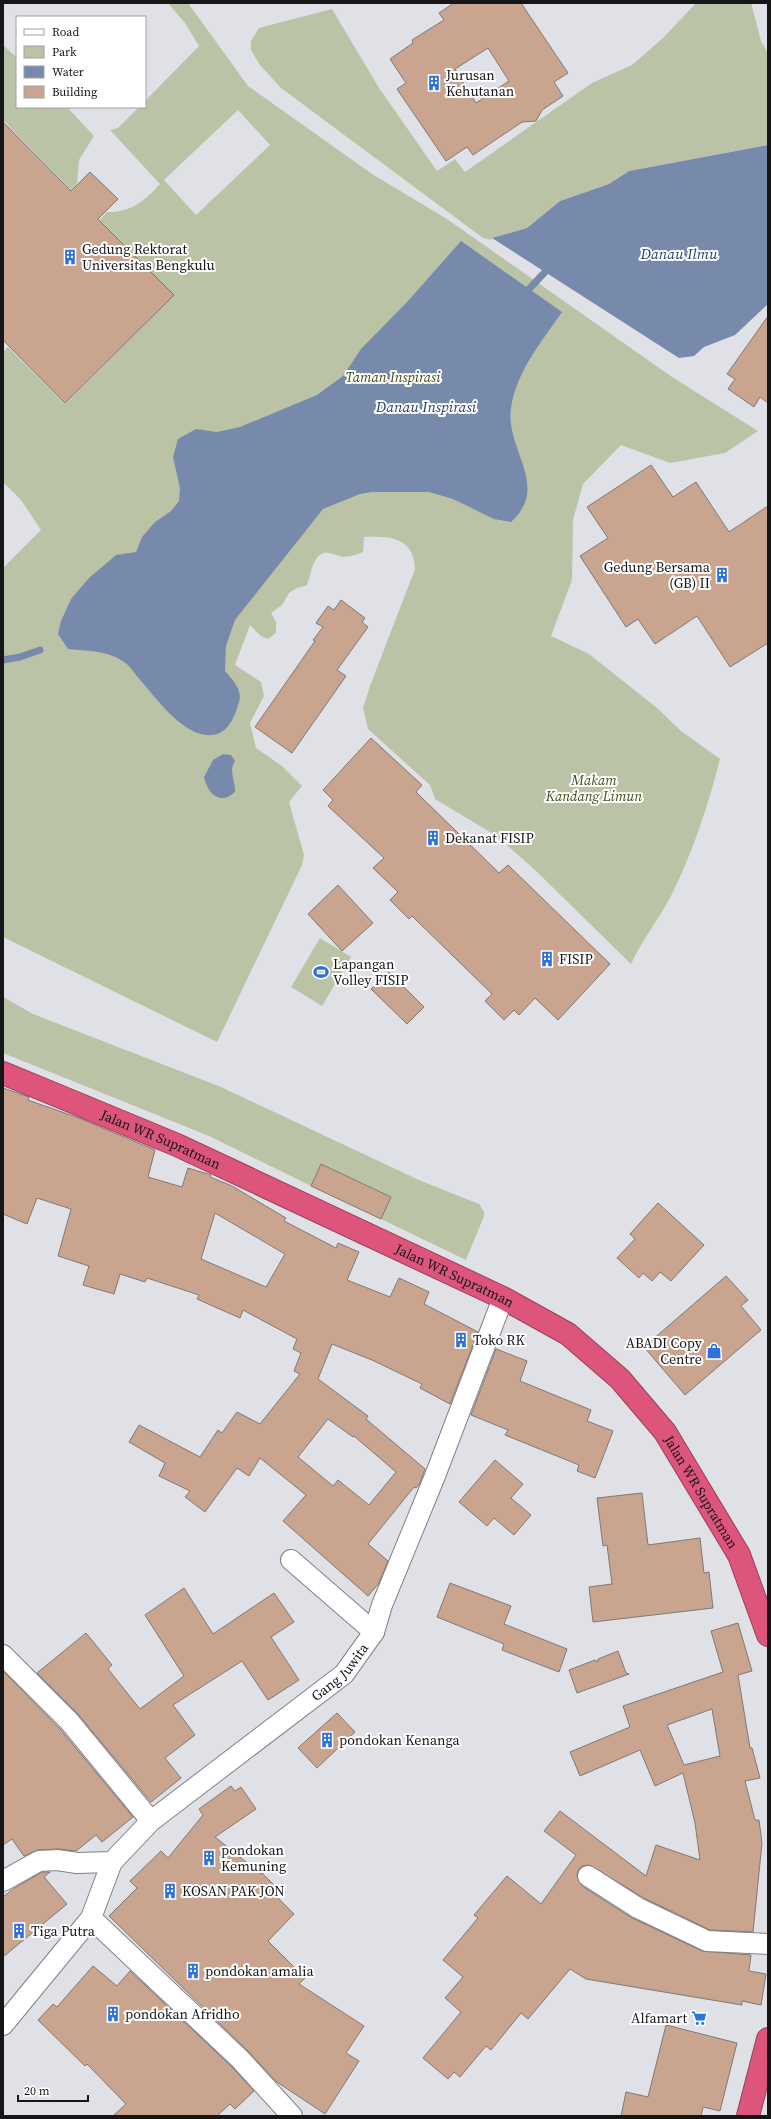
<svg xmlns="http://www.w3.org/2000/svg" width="771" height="2119" font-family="'Source Serif 4',serif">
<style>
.green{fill:#bbc3a6;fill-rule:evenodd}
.water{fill:#788aab}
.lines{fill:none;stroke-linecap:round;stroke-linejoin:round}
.stream{stroke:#788aab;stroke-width:7}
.building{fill:#c9a48f;stroke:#7f7976;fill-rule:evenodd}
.street-casing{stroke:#818187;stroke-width:22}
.highway-casing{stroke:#983f59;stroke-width:24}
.street{stroke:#fff;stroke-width:20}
.highway{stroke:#de557c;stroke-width:22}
.labels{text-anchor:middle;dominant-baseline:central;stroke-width:4;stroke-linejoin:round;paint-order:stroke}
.poi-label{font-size:14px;fill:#161618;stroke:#fff;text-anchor:start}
.park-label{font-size:14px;font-style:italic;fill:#414e12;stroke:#fff}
.street-label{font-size:14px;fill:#161618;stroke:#fff}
.water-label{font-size:15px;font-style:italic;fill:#283f6d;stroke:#fff}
</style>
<rect width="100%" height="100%" fill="#e0e0e7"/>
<g class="green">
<path d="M168,3H188L248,86L372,174L447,219L672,377L758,431L725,453L670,463L621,445L583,484L573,520L572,580L551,636L589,654L657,708L681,731L720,759C708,806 693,852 671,896C659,919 642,940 631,964L534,869L495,835L435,799L430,785L368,729L363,708L370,686L415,569C414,537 389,536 364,537L363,552C356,555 347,558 339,556C329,553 322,549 315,561C311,568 310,577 307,585L295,589L289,593L282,605L271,613L276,622V633L268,639L261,636L250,625L235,665L261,682L264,696L250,723L256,748L282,766L302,786L289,802L304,855L302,865L217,1042L3,937V568L41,530L21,500L3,482V352L8,347L65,404L174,295L100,220L107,212C130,213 145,201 160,184L110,130L118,128L139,107H145V101L199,46L185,23ZM238,110L270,145L196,215L164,180Z"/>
<polygon points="696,3 751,3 752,6 761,41 768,53 768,145 629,171 609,184 560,201 527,228 492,238 491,240 483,238 281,88 260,65 251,50 251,41 259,28 332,9 379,88 437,171 455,159 465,172 592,83 632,65 663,38"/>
<polygon points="3,45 17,58 17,107 67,107 94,136 79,160 77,184 71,190 3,120"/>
<polygon points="320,938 351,957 322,1006 291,987"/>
<polygon points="3,997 33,1014 221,1087 421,1181 479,1204 484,1212 484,1216 466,1260 381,1219 391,1197 321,1164 311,1186 209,1136 3,1053"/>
</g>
<g class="water">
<polygon points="768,145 768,304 735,335 704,347 694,356 679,358 492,238 527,228 560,201 609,184 629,171"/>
<path d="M461,241L562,312C541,343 517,370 511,408C505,450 551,486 511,522L494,519L453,499L429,492H372L360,494L323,509L235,620L226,646L225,671C232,679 243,690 239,702C234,719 227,737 206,735C179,732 154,695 136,675C133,671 129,665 124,662C107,650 87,651 68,649L58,634L61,621L71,599L89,578L116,555L136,552L142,537L155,522L171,511L179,501L180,488L173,457L178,439L196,429L217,432L240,427L317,395L343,376L361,349L408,301Z"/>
<path d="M223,754L231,755L235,761C228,771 236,782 235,792C232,794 228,798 224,798C212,799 206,786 204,777L213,760Z"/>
</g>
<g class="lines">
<g class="stream">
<polyline points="529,289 545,272"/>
<polyline points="3,660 20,657 40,650"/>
</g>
</g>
<g class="building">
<path d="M454,3H521L568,73L554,82L563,96L542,110L536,121L522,122L473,155L467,147L446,161L397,89L406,83L390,59L413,43L412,40L444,20L439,13ZM488,48L509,81L476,103L455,69Z"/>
<polygon points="3,122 71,191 90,172 118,199 98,219 174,295 65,403 3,340"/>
<polygon points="768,316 768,403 760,397 754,407 728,389 735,379 727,374"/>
<polygon points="651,465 673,497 696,482 729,532 768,506 768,643 730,667 697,616 655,644 638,619 626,627 580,556 608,538 587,507"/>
<polygon points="341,600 365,618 362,622 368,627 337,670 346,676 292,753 255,727 315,641 313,640 323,627 316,623 328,606 334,610"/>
<polygon points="371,738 422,785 416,792 499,873 508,865 610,964 558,1020 535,998 519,1015 514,1010 504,1020 485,1001 492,994 412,916 409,919 390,900 398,892 373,868 384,858 328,806 333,800 323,790"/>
<polygon points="338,885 373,923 342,951 308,914"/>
<polygon points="389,972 424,1007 407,1024 371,989"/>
<path d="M3,1088L29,1097L28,1100L79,1118L155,1150L148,1177L182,1187L188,1168L211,1175L210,1177L232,1186L286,1218L284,1221L336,1248L338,1243L359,1252L347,1280L390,1297L399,1278L429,1292L424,1304L478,1332L450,1404L420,1388L422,1384L372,1360L332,1344L318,1379L368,1416L366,1419L425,1469L419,1485L416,1488L414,1487L368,1544L388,1561L379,1583L368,1596L283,1521L306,1495L260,1458L249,1476L237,1468L205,1512L185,1497L190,1491L159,1476L165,1463L129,1442L139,1425L200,1457L218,1430L222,1433L237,1412L260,1424L300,1374L294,1371L301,1353L293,1349L297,1339L243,1310L240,1318L197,1299L199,1295L147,1278L145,1282L120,1274L114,1294L83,1285L89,1266L58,1256L71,1209L37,1198L27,1224L3,1214ZM215,1213L285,1254L266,1287L201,1259ZM328,1419L353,1437L354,1436L396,1472L369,1505L338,1480L333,1486L298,1457Z"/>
<polygon points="321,1164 391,1197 381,1219 311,1186"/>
<polygon points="658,1203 704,1245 671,1281 660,1272 652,1281 643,1273 639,1278 617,1258 635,1239 630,1234"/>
<polygon points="726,1276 748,1300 741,1306 761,1330 685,1395 644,1347"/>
<polygon points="496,1349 527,1361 520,1381 591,1410 587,1421 613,1431 595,1478 577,1471 579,1465 505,1435 508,1430 471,1415"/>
<polygon points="495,1460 523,1484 511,1498 531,1515 514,1535 494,1518 487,1526 459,1502"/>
<polygon points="642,1493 648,1545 700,1538 704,1573 709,1572 713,1608 593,1622 589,1587 612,1584 607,1545 603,1546 597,1498"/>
<polygon points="450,1583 511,1606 504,1624 567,1649 559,1672 502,1650 504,1644 437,1617"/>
<polygon points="184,1588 213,1634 274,1593 294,1622 271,1637 299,1680 268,1700 242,1661 173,1705 195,1735 165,1758 181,1778 151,1802 78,1714 37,1673 86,1633 112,1665 108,1669 140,1709 184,1676 145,1615"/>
<path d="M738,1623L752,1671L738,1675L750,1748H752L760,1778L745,1781L755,1820H759L762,1843L753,1932L710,1930L644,1898L589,1865L582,1866L578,1870L577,1876L582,1886L632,1918L702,1951L751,1955L749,1971L766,1974L761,2005L742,2001V2005L586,1979L570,1969L528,2019L521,2013L491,2050L486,2046L460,2077L454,2072L448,2079L423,2058L461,2012L445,1998L463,1977L443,1960L478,1918L474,1915L507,1876L541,1904L576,1855L544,1831L560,1811L646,1876L656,1845L700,1860L695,1823L683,1773L655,1786L640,1750L580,1776L570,1752L630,1727L623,1706L723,1672L711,1631ZM712,1709L720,1756L684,1765L667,1725Z"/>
<polygon points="618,1651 626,1673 629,1674 577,1693 569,1670 595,1660 598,1662 598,1659"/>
<polygon points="3,1671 60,1729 133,1817 102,1842 96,1835 76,1851 59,1849 38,1850 24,1856 12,1839 3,1845"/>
<polygon points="337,1713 355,1732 317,1768 298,1748"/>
<polygon points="231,1786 235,1791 241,1787 256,1809 215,1837 261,1874 262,1873 279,1890 274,1894 294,1914 268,1941 305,1978 299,1984 364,2026 346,2053 359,2061 325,2114 277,2082 248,2051 109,1916 137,1888 130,1881 161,1851 168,1858 203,1815 199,1809"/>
<polygon points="42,1872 50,1872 44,1877 67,1904 3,1957 3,1897 13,1889"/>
<polygon points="93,1966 117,1986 130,1971 232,2067 254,2091 235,2109 230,2104 217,2116 113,2116 126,2104 87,2064 85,2066 38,2020 53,2004 57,2007"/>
<polygon points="666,2025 737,2043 720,2111 703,2107 701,2116 621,2116 626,2092 648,2097"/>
</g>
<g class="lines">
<g class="street-casing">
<g id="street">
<polyline points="291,1560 374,1632"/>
<polyline points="3,1655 69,1721 151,1821"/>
<polyline points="588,1876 638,1908 707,1941 768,1944"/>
<path id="s1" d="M3,1881L39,1861L57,1860L77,1863L112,1862L151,1821L344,1674L374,1632L382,1605L435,1476L503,1298"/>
<polyline points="91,1918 240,2059 292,2116"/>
<polyline points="3,2025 91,1918 112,1862"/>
</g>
</g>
<g class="highway-casing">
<g id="highway">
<path id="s2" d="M3,1073L177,1145L503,1298L568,1334L620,1379L665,1432L739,1555L768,1635"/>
<polyline points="748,2116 768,2039"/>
</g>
</g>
<use href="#street" class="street"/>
<use href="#highway" class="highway"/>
</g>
<defs>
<g id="building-bare" transform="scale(1.2)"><path d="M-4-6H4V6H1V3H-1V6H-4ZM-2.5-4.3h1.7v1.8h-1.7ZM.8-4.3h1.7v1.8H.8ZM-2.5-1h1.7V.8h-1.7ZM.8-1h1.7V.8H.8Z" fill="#2d71de" stroke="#fff" stroke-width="2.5" paint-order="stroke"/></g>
<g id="stadium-bare" transform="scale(1.2)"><path d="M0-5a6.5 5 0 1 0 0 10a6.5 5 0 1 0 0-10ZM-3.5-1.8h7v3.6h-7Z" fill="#2d71de" stroke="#fff" stroke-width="2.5" paint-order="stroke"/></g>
<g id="shop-bare" transform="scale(1.2)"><path d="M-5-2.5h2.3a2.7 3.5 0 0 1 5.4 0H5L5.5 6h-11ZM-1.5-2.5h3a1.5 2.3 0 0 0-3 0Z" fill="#2d71de" stroke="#fff" stroke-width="2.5" paint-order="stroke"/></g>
<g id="supermarket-bare" transform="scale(1.2)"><path d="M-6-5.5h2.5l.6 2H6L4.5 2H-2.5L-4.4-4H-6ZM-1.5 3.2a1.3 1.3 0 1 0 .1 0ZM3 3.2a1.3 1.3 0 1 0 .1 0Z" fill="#2d71de" stroke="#fff" stroke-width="2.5" paint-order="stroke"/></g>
</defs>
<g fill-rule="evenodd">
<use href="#building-bare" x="434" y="83"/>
<use href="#building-bare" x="70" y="257"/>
<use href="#building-bare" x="722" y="575"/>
<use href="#building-bare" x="433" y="838"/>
<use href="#building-bare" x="547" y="959"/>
<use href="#stadium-bare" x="321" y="972"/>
<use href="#building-bare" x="461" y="1340"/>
<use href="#shop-bare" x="714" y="1351"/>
<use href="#building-bare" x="327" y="1740"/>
<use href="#building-bare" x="209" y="1858"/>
<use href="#building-bare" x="170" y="1891"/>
<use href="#building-bare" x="19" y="1931"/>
<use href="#building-bare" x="193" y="1971"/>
<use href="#building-bare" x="113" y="2014"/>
<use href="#supermarket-bare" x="699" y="2018"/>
</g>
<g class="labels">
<g class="poi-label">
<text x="446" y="75">Jurusan<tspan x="446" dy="16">Kehutanan</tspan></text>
<text x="82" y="249">Gedung Rektorat<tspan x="82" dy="16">Universitas Bengkulu</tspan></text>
<text x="710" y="567" text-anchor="end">Gedung Bersama<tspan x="710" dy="16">(GB) II</tspan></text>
<text x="445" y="838">Dekanat FISIP</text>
<text x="559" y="959">FISIP</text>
<text x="333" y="964">Lapangan<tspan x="333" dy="16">Volley FISIP</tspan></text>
<text x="473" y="1340">Toko RK</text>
<text x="702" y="1343" text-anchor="end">ABADI Copy<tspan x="702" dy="16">Centre</tspan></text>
<text x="339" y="1740">pondokan Kenanga</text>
<text x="221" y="1850">pondokan<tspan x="221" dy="16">Kemuning</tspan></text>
<text x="182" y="1891">KOSAN PAK JON</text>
<text x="31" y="1931">Tiga Putra</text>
<text x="205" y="1971">pondokan amalia</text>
<text x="125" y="2014">pondokan Afridho</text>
<text x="687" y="2018" text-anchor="end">Alfamart</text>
</g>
<g class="park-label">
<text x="393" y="377">Taman Inspirasi</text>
<text x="594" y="780">Makam<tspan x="594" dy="16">Kandang Limun</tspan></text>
</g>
<g class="street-label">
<text stroke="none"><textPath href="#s2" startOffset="171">Jalan WR Supratman</textPath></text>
<text stroke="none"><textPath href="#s2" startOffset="495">Jalan WR Supratman</textPath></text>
<text stroke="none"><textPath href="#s2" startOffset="831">Jalan WR Supratman</textPath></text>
<text stroke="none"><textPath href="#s1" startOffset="412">Gang Juwita</textPath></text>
</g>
<g class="water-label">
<text x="679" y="253">Danau Ilmu</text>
<text x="426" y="406">Danau Inspirasi</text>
</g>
</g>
<rect width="771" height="2119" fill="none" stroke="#161618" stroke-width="8"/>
<rect x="16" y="16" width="130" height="92" fill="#ffffff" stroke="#a2a2a3"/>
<rect x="24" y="29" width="20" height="6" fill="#ffffff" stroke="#a2a2a3"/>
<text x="52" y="36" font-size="12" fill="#161618">Road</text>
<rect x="24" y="46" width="20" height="12" fill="#bbc3a6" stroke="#a2a2a3"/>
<text x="52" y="56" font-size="12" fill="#161618">Park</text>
<rect x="24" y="66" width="20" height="12" fill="#788aab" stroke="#a2a2a3"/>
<text x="52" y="76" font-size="12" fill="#161618">Water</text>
<rect x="24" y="86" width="20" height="12" fill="#c9a48f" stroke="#a2a2a3"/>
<text x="52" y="96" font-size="12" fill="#161618">Building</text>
<path d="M18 2095v6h70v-6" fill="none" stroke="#161618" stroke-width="2"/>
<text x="24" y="2095" font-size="12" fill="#161618" stroke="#ffffff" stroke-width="3" paint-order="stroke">20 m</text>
</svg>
